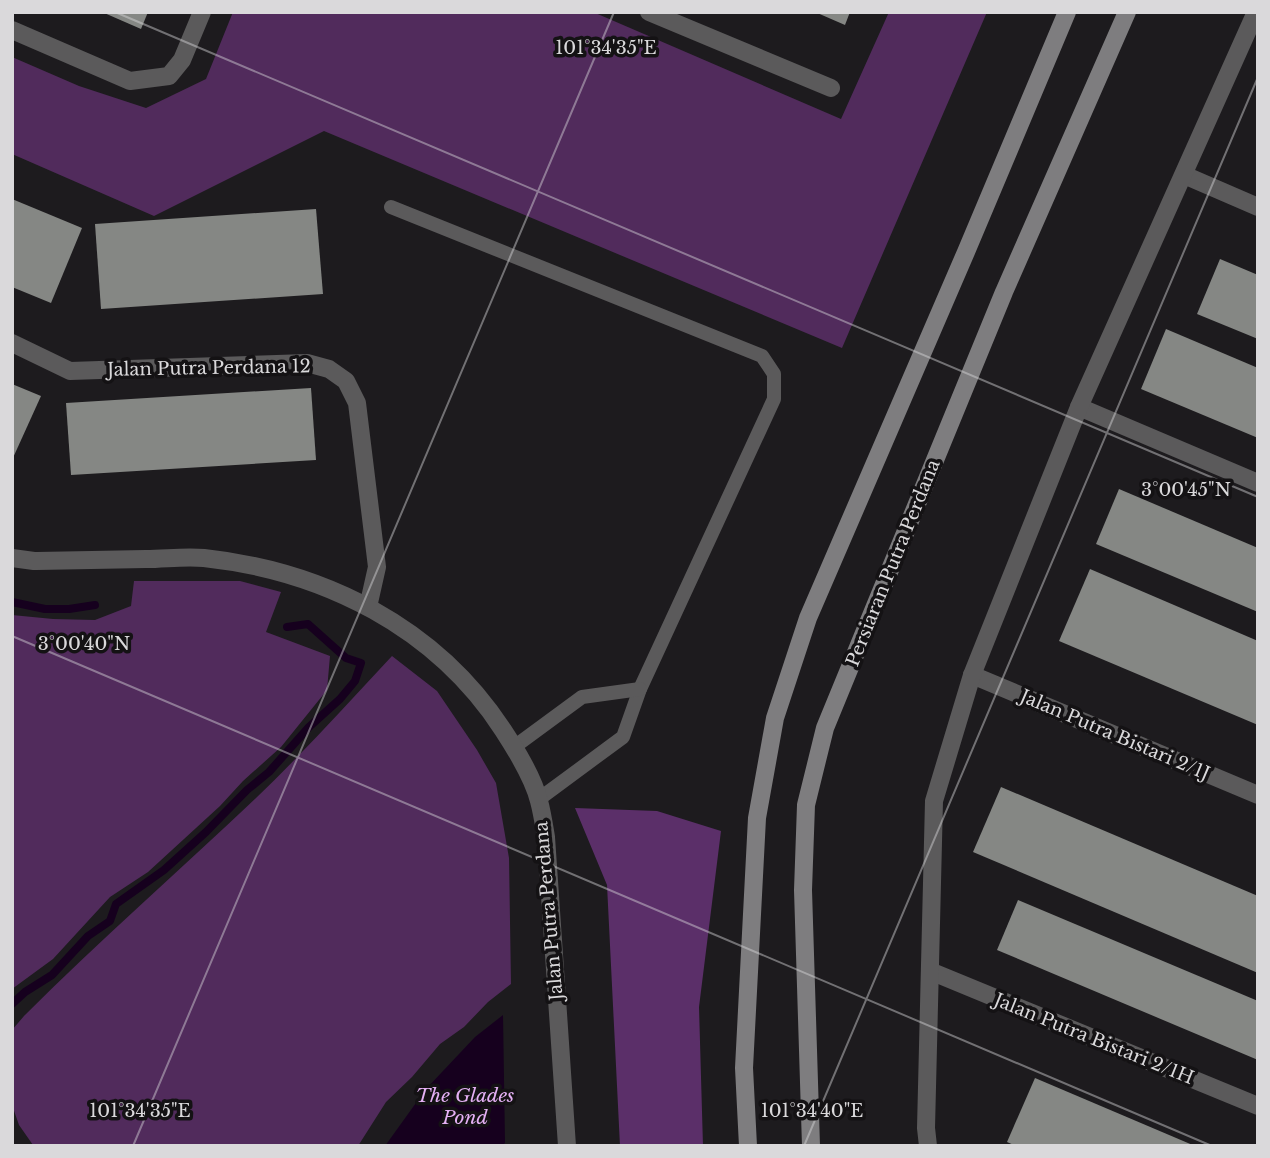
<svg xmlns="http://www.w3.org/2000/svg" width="1270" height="1158" font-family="'Libre Baskerville',serif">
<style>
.green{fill:#512b5c}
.forest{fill:#5b2f69}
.water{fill:#16001e}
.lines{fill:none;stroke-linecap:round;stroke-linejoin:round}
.stream{stroke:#16001e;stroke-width:8}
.building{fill:#858784}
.service{stroke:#5b5a5b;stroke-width:14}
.minor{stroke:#5b5a5b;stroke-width:18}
.secondary{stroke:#7e7d7f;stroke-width:18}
.ticks{fill:none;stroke:#dad9db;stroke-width:2;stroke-opacity:0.45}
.labels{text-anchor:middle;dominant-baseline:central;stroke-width:7;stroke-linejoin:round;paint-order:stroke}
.street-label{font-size:18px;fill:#dad9db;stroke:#141214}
.water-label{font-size:19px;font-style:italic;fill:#e4b0f4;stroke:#141214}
.ticks-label{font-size:18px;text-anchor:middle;fill:#dad9db;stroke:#141214;stroke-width:7;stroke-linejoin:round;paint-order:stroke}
</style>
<rect width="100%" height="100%" fill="#1d1b1e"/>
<g class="green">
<polygon points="233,12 593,12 841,119 889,12 987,12 842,348 324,131 154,216 12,154 12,57 79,86 146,108 206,79"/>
<polygon points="134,581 240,581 281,592 266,632 330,656 327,690 281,747 243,781 220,806 148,872 110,897 53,959 12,989 12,615 53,619 95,620 131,606"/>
<path d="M392,656L437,691L477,750L496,783L509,858L511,984L488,1002L464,1027L440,1044L412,1077L386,1102L358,1146L33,1145L19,1125L12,1105V1030L24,1016C99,941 179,871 256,798C303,753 347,704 392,656Z"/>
</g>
<polygon class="forest" points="575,808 657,811 721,831 699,1007 703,1146 620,1146 607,885"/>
<polygon class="water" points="503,1015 505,1143 502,1146 385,1146 426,1089 475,1037"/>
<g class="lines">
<g class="stream">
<polyline points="12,602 45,609 69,609 95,605"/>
<polyline points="12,1004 25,992 52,975 88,936 110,921 116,904 164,870 206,832 247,790 269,772 309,727 340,699 355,681 361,663 346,658 308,624 287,627"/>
</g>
</g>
<g class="building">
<polygon points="102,12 148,12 141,29"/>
<polygon points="815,12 850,12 845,25"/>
<polygon points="12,199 82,228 51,303 12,287"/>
<polygon points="316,209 323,294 101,309 95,224"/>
<polygon points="1220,259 1258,275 1258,339 1197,314"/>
<polygon points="1166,329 1258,368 1258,438 1141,389"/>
<polygon points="12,384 41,396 12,460"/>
<polygon points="311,388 316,460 71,475 66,403"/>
<polygon points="1119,489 1258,548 1258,612 1096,544"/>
<polygon points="1090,569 1258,641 1258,725 1059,641"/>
<polygon points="1001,787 1258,896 1258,973 973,852"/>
<polygon points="1018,900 1258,1001 1258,1060 997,950"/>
<polygon points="1035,1078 1195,1146 1016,1146 1007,1142"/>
</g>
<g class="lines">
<g class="service">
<polyline points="391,207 762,356 774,374 774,399 640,689 623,737 539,799"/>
<polyline points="514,747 582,697 640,689"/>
</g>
<g class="minor">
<polyline points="649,12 831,88"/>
<polyline points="12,30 130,81 169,76 182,60 202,12"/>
<polyline points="1184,175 1258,207"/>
<polyline points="12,343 70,371 307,363 329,369 346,381 357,403 377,567 368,607"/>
<polyline points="1079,407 1258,483"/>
<path d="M12,558L34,561C71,560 108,560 146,559C165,559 185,556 204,558C324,571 436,627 503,730C516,750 533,777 539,801C542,812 544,825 546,837L567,1146"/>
<polyline points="972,675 1258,795"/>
<polyline points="930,971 1258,1106"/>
<polyline points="928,1146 926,1128 934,801 972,675 1079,407 1256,12"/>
</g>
<g class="secondary">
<polyline points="748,1146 744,1068 757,818 775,718 808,618 966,252 1067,12"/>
<polyline points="811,1146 803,890 806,805 825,728 1004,292 1127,12"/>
</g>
</g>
<path class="ticks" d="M115,12L1258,497M12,636L1212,1146M133,1146L614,12M804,1146L1258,77"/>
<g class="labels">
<g class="street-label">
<text transform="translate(209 368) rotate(-1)">Jalan Putra Perdana 12</text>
<text transform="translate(893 563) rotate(-68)">Persiaran Putra Perdana</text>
<text transform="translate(1115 735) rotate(23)">Jalan Putra Bistari 2/1J</text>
<text transform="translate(549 911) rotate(-95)">Jalan Putra Perdana</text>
<text transform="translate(1094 1039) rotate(22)">Jalan Putra Bistari 2/1H</text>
</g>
<g class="water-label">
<text x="465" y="1095">The Glades<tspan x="465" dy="22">Pond</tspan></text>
</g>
</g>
<g class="ticks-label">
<text x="606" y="54">101°34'35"E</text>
<text x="1186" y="496">3°00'45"N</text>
<text x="84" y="650">3°00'40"N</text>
<text x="140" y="1117">101°34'35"E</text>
<text x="812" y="1117">101°34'40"E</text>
</g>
<rect width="1270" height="1158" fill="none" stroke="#dad9db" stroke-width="28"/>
</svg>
